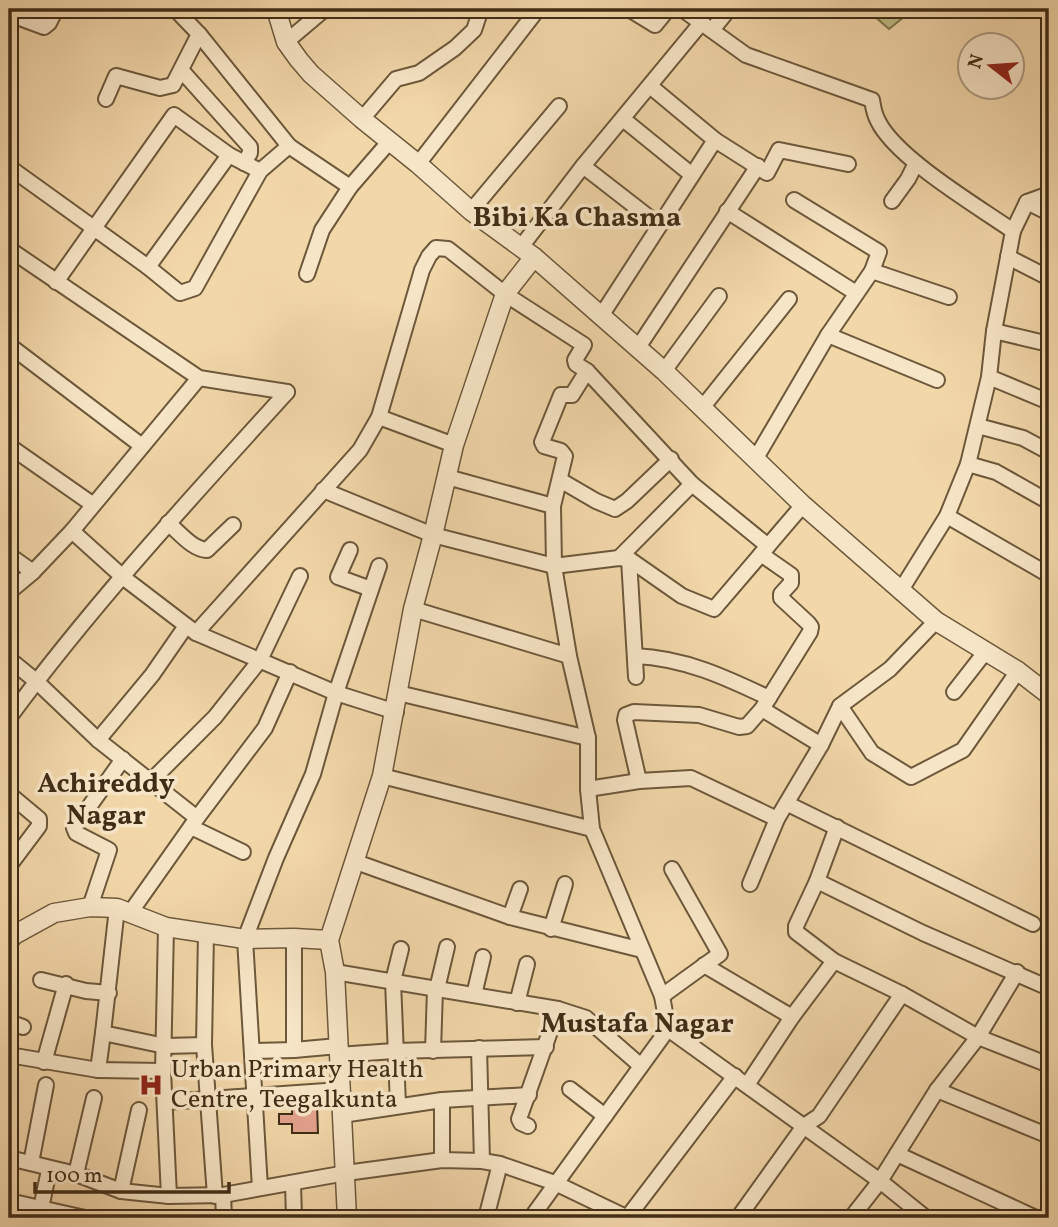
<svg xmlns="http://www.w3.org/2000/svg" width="1058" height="1227" font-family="Vollkorn,serif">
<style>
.green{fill:#bfbd85;stroke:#80754e;stroke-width:2}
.building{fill:#e3a18e;stroke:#412d17;stroke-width:2}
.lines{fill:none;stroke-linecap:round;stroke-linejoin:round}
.minor-casing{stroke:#6d583c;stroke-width:18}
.tertiary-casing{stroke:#6d583c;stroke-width:21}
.minor{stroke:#f7e5c7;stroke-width:14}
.tertiary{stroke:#f7e5c7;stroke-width:18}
.labels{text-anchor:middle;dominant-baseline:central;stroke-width:7;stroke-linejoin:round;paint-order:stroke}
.poi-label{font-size:26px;fill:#412d17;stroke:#f7e5c7;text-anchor:start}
.neighbourhood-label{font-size:28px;font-weight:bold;fill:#412d17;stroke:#f7e5c7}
</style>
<rect width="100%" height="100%" fill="#f2d7a9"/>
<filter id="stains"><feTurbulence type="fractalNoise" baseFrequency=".00286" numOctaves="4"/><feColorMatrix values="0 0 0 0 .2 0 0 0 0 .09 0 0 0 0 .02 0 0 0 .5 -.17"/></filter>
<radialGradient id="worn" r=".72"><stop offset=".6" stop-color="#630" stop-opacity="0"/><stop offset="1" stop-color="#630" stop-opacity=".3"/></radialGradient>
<polygon class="green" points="866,9 936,9 904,17 889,29"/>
<polygon class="building" points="292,1104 317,1104 318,1133 292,1133 292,1124 279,1124 279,1114 292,1114"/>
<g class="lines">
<g class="minor-casing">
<g id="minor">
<polyline points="629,9 655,25 668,9"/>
<path d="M682,9L746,55L872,100C873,106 874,114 878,121C896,158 977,206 1013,231L994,331L989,377L968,464L947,516L901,590"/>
<polyline points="9,14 44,27 49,23 56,9"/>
<polyline points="712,30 729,9"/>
<polyline points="199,34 289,146"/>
<polyline points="286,42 325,9"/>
<polyline points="182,71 250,147 250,153 244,163"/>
<polyline points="650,86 715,140 767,173 779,150 848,164"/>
<polyline points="106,99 116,76 160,88 173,85 199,34 175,9"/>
<polyline points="362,119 396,79 419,73 455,48 474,30 481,9"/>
<polyline points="623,119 692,175"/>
<polyline points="418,164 538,9"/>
<polyline points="583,166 659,225"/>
<polyline points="9,167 148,267 180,293 195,288 260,171 289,146 350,187"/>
<polyline points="892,201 908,179 916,163"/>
<polyline points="1027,202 1049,213"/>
<polyline points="471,211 559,106"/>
<polyline points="727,211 856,293"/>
<polyline points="1013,231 1027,202 1049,194"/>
<polyline points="521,247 583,166 702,22"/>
<polyline points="9,249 199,378 287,392"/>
<polyline points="1008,257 1049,278"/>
<polyline points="148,267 229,155"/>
<polyline points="872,271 949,297"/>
<polyline points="307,274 322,230 350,187 389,142"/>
<polyline points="56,282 174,115 229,155 260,171"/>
<polyline points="601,316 715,140"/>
<polyline points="994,331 1049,344"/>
<polyline points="828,335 937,380"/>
<polyline points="9,345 142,446"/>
<polyline points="637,349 758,166"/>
<polyline points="587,371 572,395 561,395 542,442 544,446 561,451 565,456 553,506 554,566 569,656 588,738 588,789 592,829 662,996 668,1029 880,1181 926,1218"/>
<polyline points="664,371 719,296"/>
<polyline points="989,377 1049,402"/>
<polyline points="702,408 789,299"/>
<polyline points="379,417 454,445"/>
<polyline points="978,426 1023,438 1049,452"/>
<polyline points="9,446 92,504"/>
<polyline points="756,458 828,335 872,271 879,252 794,200"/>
<polyline points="968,464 996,472 1049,502"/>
<polyline points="447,477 553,506"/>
<polyline points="560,480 596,501 615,509 627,501 671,459"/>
<polyline points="323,490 433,535 554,566 619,558 629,559 682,596 714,609 803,505"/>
<polyline points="947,516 1049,575"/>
<path d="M168,523C180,533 192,549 207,550L233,525"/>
<polyline points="72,531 124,578 196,633 336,693 396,712"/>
<polyline points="350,550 338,577 371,589"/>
<polyline points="9,555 33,572"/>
<polyline points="619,558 692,484"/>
<polyline points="629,559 636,677"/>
<polyline points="9,592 33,572 72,531 199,378"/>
<polyline points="413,609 569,656"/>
<polyline points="936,621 890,669 840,706 872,753 911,777 963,750 1018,671"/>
<polyline points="196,633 360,450 379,417 422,270 429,256 436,248 448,249 505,294 584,345 575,360 576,364 587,371 692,484 768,546"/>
<path d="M635,656C684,658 725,677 769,698"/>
<polyline points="9,659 36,681 98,740 197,818"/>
<polyline points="954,692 986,651"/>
<polyline points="398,693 588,738"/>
<polyline points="762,709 821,745"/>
<path d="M9,718C93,604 192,497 287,392"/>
<polyline points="98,740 152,675 186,626"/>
<polyline points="382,776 592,829"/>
<polyline points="151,781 215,717 260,660 300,576"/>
<polyline points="639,781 625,720 626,715 634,712 699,715 739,727 747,726 762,709 810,632 811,627 808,623 781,598 781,594 791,583 791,575 761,554"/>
<polyline points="588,789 639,781 691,778 777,819"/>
<polyline points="9,794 39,819 39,826 9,866"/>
<polyline points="788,804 1033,924"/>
<polyline points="191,827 243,852"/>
<polyline points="837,827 817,881 796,926 796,932 834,961 902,994 978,1037 1049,1065"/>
<polyline points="356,862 510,917 642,950"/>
<polyline points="817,881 923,933 1049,988"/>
<polyline points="750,884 777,819 821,745 840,706"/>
<polyline points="90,907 109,850 76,833 74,828 123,759"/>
<polyline points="117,908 103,1033 165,1046 204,1045"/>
<polyline points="130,913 197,818 265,728 290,672"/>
<polyline points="510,917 520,889"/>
<polyline points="166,927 163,1071 169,1196"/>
<polyline points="551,929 565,884"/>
<polyline points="206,933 204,1045 215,1196"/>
<polyline points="294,938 294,1050"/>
<polyline points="704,965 792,1017"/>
<polyline points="335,972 558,1009 586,1018 641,1066"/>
<polyline points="41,980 86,991 109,993"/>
<polyline points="437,989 447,947"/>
<polyline points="474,995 483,957"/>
<polyline points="662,996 720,954 672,869"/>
<polyline points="517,1003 527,964"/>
<polyline points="9,1022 23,1027"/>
<polyline points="479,1048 482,1161"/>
<polyline points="252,1051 294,1050 338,1046"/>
<polyline points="433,1051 435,989"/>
<polyline points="9,1055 98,1070 163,1071"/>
<polyline points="338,1055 394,1051 546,1047"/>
<polyline points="44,1062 66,984"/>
<polyline points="98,1070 103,1033"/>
<polyline points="747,1085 792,1017 834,961"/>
<polyline points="570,1089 605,1116"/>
<polyline points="937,1090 1049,1136"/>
<polyline points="442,1100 529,1095"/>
<polyline points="166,1102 340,1090"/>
<polyline points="398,1105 393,981 401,949"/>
<polyline points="342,1115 442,1100 442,1160"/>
<polyline points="528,1126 521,1123 519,1119 558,1009"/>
<polyline points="897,1154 1036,1218"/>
<polyline points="9,1158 76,1174 121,1191 169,1196 223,1195 346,1173 442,1160 482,1161 500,1164 555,1183 628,1218"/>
<polyline points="31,1163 46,1085"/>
<polyline points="76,1174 94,1098"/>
<polyline points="293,1183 294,1218"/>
<polyline points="260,1188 245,939 276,858 313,774 336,693 379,566"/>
<polyline points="121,1191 139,1110"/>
<polyline points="223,1195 224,1218"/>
<polyline points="9,1201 85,1218"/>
<polyline points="39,1218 49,1170"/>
<polyline points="486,1218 500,1164"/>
<polyline points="531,1218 668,1029"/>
<polyline points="627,1218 735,1076"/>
<polyline points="738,1218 804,1126 819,1116 902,994"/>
<polyline points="851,1218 880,1181 937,1090 978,1037 1017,972"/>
</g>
</g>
<g class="tertiary-casing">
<g id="tertiary">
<polyline points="276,9 286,42 299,60 311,74 362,119 418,164 471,211 534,257 664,371 803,505 936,621 1018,671 1049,695"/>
<polyline points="9,941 14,935 54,913 90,907 117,908 166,927 245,939 294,938 329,940"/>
<polyline points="347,1218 335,972 329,940 382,776 413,609 433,535 454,445 505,294 534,257"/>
</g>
</g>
<use href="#minor" class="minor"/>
<use href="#tertiary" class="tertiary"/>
</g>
<defs>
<g id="hospital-bare" transform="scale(1.89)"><path d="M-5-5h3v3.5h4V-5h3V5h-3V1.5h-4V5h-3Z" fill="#8f2418" stroke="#f7e5c7" stroke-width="2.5" paint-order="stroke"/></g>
</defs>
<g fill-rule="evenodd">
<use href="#hospital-bare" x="151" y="1085"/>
</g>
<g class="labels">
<g class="poi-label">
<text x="171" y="1070">Urban Primary Health<tspan x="171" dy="30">Centre, Teegalkunta</tspan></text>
</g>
<g class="neighbourhood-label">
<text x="577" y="218">Bibi Ka Chasma</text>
<text x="106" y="784">Achireddy<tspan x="106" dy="32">Nagar</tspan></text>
<text x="637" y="1024">Mustafa Nagar</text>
</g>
</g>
<rect width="1058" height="1227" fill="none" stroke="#f2d7a9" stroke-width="35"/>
<rect x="10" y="10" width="1037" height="1206" fill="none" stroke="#412d17" stroke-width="3.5"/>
<rect x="18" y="18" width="1023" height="1192" fill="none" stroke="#412d17" stroke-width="2"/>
<g transform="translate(991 66) rotate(287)"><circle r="33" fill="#f7e5c7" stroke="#ae9b81" stroke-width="2"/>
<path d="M0-5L12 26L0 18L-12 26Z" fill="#8f2418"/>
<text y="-10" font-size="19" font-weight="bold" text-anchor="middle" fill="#412d17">N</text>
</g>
<path d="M35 1182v10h194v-10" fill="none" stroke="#412d17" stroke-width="3.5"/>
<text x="46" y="1182" font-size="21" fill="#412d17" stroke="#f7e5c7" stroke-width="5" paint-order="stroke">100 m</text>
<rect width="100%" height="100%" filter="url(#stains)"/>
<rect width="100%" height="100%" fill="url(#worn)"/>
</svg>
